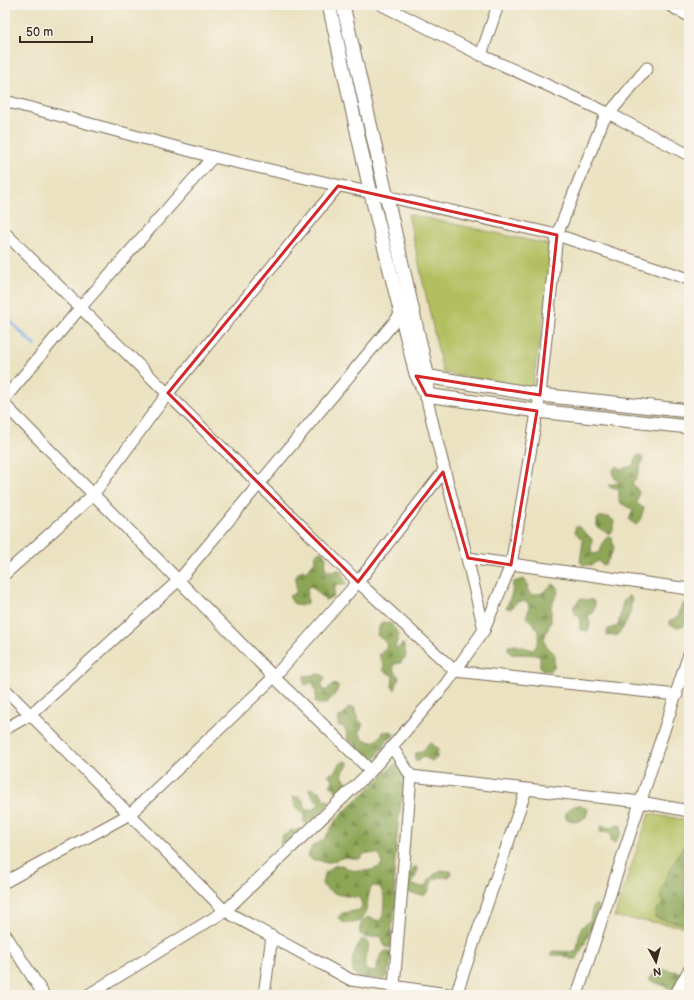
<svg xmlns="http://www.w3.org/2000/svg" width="694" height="1000" font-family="'Balsamiq Sans',sans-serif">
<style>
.green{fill:#b2bf61;stroke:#767440}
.forest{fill:url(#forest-firs);stroke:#64683a}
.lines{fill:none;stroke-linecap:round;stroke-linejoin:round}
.stream{stroke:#79aee7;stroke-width:3}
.minor-casing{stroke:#796a57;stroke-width:13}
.tertiary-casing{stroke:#796a57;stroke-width:15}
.minor{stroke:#fff;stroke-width:11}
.tertiary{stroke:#fff;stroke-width:13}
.marked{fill:none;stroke:#d62828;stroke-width:3;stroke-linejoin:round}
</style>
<defs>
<pattern id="forest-firs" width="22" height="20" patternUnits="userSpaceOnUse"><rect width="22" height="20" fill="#8da657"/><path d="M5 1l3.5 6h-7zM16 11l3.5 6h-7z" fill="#748747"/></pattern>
</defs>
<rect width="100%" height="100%" fill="#f7f3e8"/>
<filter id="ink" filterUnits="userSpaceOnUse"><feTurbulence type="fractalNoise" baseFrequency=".025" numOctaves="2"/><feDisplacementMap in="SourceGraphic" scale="8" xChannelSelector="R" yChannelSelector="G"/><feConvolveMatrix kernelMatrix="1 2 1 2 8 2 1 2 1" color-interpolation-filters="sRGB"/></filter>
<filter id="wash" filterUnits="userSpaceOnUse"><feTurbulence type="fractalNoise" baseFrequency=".012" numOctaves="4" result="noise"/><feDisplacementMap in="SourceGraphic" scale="16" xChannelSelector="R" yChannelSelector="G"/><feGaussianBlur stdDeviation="0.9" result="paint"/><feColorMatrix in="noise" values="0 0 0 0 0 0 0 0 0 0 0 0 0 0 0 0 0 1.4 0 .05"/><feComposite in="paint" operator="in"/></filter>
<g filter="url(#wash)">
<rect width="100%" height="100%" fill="#ebe2c1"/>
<g class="green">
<polygon points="408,214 555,246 532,388 443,373"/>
<polygon points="649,814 689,820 689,927 614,917"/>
</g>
<g class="forest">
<path d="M639,455L643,458L637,477L632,483L639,492L637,504L644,508L640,520L636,525L629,520L633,510L619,502V490L611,488L608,485L619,483L614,477L613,469L616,466L619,467L621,471C629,463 632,472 636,457Z"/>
<polygon points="600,517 609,517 614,521 613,530 611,533 607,533 597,527 597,519"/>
<path d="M578,526L592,539L591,554L599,553C603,547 601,541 609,536L612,538L614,549L606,564L602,565L598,561L591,565H583L580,562L583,541L575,532V528Z"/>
<path d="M322,551L326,557L325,569L329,571L340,570L347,584L335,586L333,597L325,600L311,586L307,588L308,603L300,606L293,603L289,596L296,593C297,584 292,573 303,570L306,572L315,561V557L318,552Z"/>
<path d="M524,579L528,584L527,589L531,595L542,593L553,584L558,587V593L551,606V622L544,638L545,644L554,653V667L550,671L543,670L540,666V655L511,654L508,650V646L516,645L533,650C541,642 540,631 533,623C530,620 528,620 526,617L529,609L528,603C519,599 516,602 511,609L506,608L512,593L513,582Z"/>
<path d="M628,596L631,597C633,611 626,625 618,635L606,636L608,629L618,626L623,602Z"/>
<polygon points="580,599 593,600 595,604 593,612 588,616 590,626 588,631 580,630 580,617 576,615 573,607"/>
<polygon points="686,602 689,602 689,610 684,626 677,627 670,625 670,621 678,616 683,604"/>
<path d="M383,622L391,624L399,634L395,648H398L403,643L406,654L405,658L402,660L401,663L394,664L393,668L399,678L395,690L392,687L393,676L383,670L384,665L379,655C390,645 388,644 377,635L380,624Z"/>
<path d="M319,674L323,675L325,679L321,685L325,691L334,684L338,686C339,693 330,698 326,704H318L315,702L316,691L314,688V684L311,682L308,685L304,684V676Z"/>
<path d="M349,707L355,708C354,712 358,721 363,724L359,732C366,744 376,746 383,732L391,731L394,733L393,737L386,741L384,749L380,750L377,757L374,759L358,751L355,744L348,740L345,728L338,725L339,717L343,716Z"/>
<polygon points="431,742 438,749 437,758 432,761 422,756 419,761 415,761 415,754 425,749 427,745"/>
<path d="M405,758L408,764L398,824L394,873L396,904L392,924L391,947L388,948L385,946L381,936L366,938L360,934C359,925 361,922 368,917L379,921L383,916L384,897L380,887L373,886C363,895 374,926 348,923C343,923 340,921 338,917L342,913L360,910L362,905L360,898C346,895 331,897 322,884C323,874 329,865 341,865C344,865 346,868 349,869C359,873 373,871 381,866L382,861L379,854L366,853L359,859L345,857L327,863L318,860H312L308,856L312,846L324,840L336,820L345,811L400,759Z"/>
<polygon points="345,761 348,762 348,766 345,768 342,775 348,784 352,786 341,795 337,794 334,787 330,786 333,780 328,775 334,772 338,765"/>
<polygon points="309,788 319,791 325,799 331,802 308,825 303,822 305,814 295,807 293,797 299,797 304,801 304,804 307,809 313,810 319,804 310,792"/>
<path d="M578,805L588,809L586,817L577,822L566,819C563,811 571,807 578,805Z"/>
<polygon points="618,825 621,826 621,833 615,843 611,842 611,833 600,832 601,826 611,828"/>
<polygon points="299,828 301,835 287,846 280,844 283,835 287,835 291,830 294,831"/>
<path d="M689,845V924L659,919L655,917L656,910L663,904L660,898C663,880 674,864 682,848Z"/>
<path d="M414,867H417L418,870L415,878L413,879L412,885L423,887L425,886C431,877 437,868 450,871L451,874L449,877C424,877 435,886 425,895L412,894L405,890V882Z"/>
<path d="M596,905L599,907V913L577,959H570L562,955H551L552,951L576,952C580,941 576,927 590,921L593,906Z"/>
<path d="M362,939L368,942C371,951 361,961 366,970L375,972L380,956L385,951H390L392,958L386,978L383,979L358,977L354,974C350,960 354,951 362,939Z"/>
<polygon points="658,968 687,974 677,991 649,980"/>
</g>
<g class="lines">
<polyline class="stream" points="5,316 35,346"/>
</g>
</g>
<g filter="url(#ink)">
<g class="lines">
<g class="minor-casing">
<g id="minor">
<polyline points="382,5 481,55 610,114 689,155"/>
<polyline points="669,5 689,16"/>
<polyline points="481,55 498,5"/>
<polyline points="5,101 213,157 557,235 689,279"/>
<polyline points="5,233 358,582 455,671 677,695"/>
<path d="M426,395C444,474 467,551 484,630"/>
<polyline points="5,398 80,308 213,157"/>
<polyline points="5,405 274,677 371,771"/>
<polyline points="468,558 689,589"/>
<polyline points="5,574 93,495 168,393 338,186"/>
<polyline points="5,689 225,911 351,980 454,995"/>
<polyline points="5,729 30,715 179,580 406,308"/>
<polyline points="392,747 411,776 394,986"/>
<polyline points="411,776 641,802 689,811"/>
<polyline points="5,882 130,814 274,677 358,582 443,472"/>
<polyline points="5,934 44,995"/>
<polyline points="88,995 225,911 371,771 446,684 484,630 511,565 540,395 557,235 603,121 647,68"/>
<polyline points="264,995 272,936"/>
<polyline points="456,995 526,790"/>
<polyline points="577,995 689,654"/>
<polyline points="675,995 689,970"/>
</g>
</g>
<g class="tertiary-casing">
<g id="tertiary">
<polyline points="329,5 371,194 416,374 426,395"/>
<polyline points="343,5 428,378 426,395"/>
<polyline points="419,375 540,395 689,411"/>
<polyline points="426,395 537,411 689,427"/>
</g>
</g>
<use href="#minor" class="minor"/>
<use href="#tertiary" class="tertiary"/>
</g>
</g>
<path class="marked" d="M338,186L557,235L540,395L416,376L426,395L537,411L511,565L468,558L443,472L358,582L168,393Z"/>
<rect width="694" height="1000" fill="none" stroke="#f7f3e8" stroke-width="20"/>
<g transform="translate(656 962) rotate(173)" stroke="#f7f3e8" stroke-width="3" paint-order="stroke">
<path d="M0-3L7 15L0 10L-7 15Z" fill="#3b2a1e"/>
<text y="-6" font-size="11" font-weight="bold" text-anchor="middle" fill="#3b2a1e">N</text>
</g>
<path d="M20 36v6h72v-6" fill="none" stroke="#3b2a1e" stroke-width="2"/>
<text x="26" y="36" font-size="12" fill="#3b2a1e" stroke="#f7f3e8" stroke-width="3" paint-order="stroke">50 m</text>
</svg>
